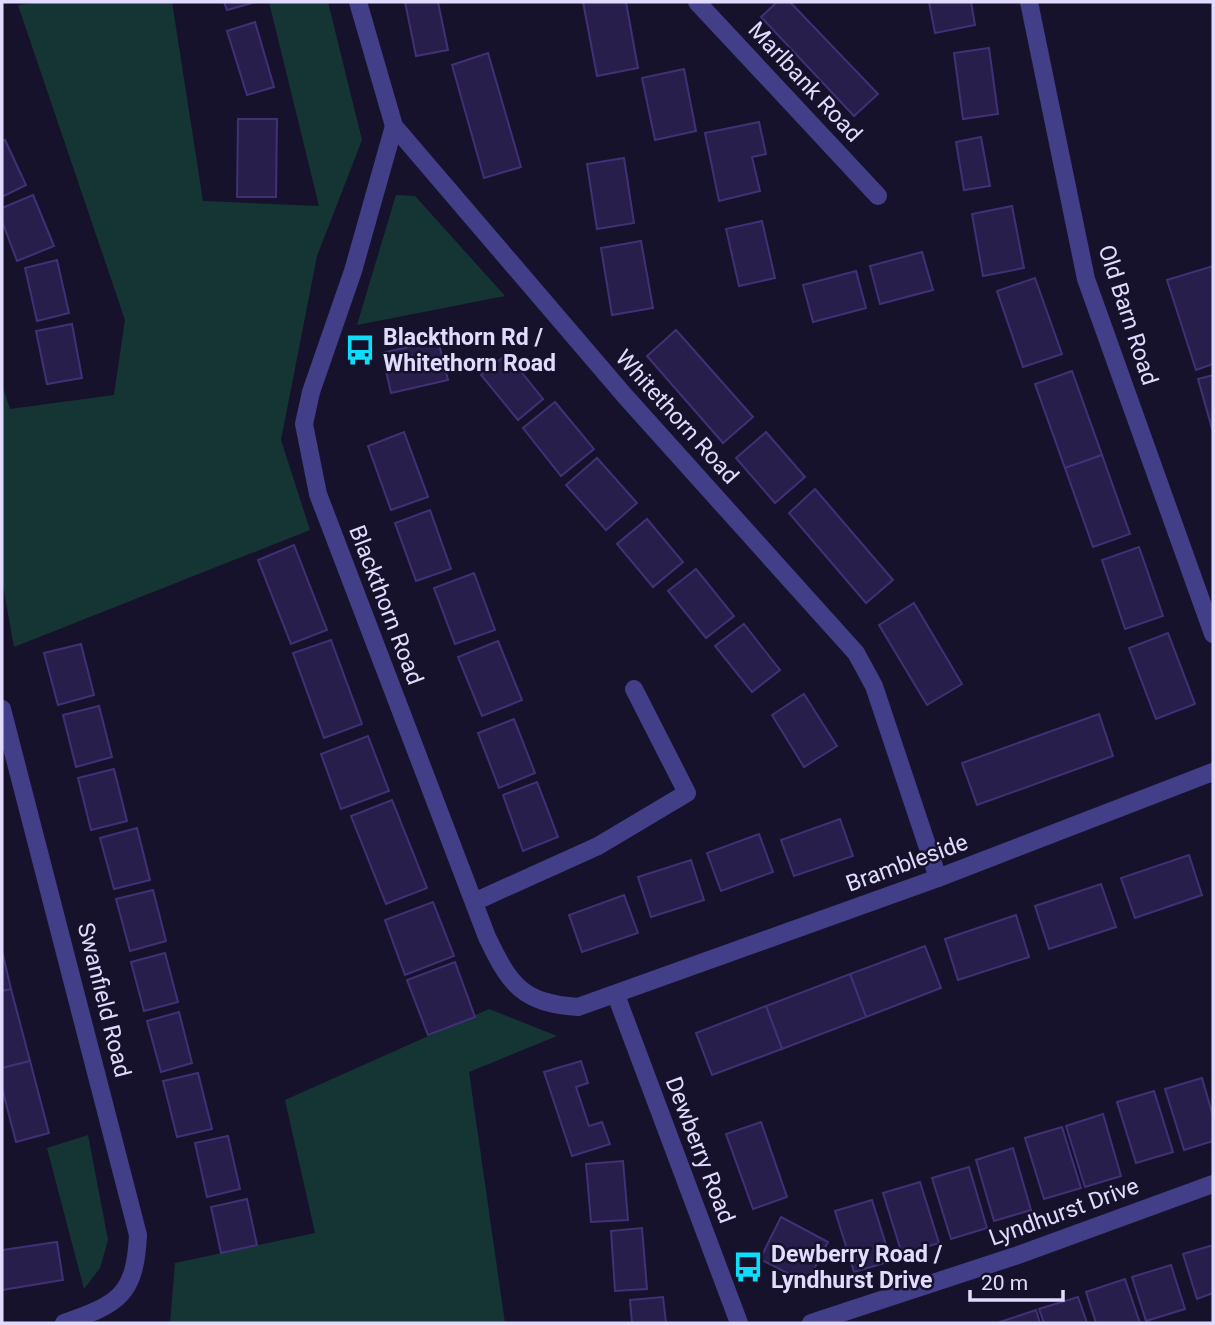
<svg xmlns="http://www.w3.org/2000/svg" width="1215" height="1325" font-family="Roboto,sans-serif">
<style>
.green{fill:#153534}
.building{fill:#281e4b;stroke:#403176;stroke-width:2}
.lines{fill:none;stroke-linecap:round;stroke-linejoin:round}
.minor{stroke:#423e88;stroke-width:18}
.labels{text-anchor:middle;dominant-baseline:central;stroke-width:5;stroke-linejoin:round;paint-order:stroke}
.street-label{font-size:23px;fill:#e1dcfe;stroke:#17122b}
.poi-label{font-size:23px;font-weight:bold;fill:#e1dcfe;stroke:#17122b;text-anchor:start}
</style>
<rect width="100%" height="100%" fill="#17122b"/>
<g class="green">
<polygon points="42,2 172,2 203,201 319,206 269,2 328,2 362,140 317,256 281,440 310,530 14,647 2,580 2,384 10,409 114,395 125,320 18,5"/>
<polygon points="396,195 415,196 505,296 357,325"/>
<polygon points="489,1009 557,1036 469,1072 505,1323 170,1323 175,1263 315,1233 285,1100"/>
<polygon points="88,1135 108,1240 100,1268 84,1289 47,1148"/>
</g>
<g class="building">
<polygon points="224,2 256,2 227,10"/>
<polygon points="405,2 438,2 448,50 416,56"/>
<polygon points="583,2 626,2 638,68 597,76"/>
<polygon points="777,2 790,2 878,94 854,116 761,17"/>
<polygon points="929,2 971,2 975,25 935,33"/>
<polygon points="255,22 274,87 247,95 227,31"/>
<polygon points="989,48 998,114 963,119 954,53"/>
<polygon points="488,53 521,167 484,178 452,65"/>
<polygon points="684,69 696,131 655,140 642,78"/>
<polygon points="238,119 277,119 276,197 237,197"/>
<polygon points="759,122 766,154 752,157 760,191 719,201 705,133"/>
<polygon points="981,137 990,186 964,190 956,142"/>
<polygon points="5,140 26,185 2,197 2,141"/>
<polygon points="624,158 634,223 597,229 587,164"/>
<polygon points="33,195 54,246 17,261 2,221 2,208"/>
<polygon points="1012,206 1024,268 983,276 972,214"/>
<polygon points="762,221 775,278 739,286 726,229"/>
<polygon points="641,241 653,308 612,315 601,248"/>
<polygon points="922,252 933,290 880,304 870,266"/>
<polygon points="57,260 69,313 37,321 25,268"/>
<polygon points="1213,266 1213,364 1196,370 1167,280"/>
<polygon points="856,271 866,308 813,322 803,285"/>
<polygon points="1035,278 1062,354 1023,367 997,291"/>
<polygon points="72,324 82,378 47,384 36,331"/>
<polygon points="676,330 753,417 723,443 647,356"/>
<polygon points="438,340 448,380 391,393 382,353"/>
<polygon points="507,354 543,399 518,420 481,375"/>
<polygon points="1072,371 1102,455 1065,468 1035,384"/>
<polygon points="1213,375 1213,432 1198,379"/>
<polygon points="555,402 594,449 561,476 523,428"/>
<polygon points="404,432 428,497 391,510 368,446"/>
<polygon points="766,432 805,477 775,503 736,458"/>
<polygon points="1102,455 1130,534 1093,547 1065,468"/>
<polygon points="597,458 637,503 606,530 566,485"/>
<polygon points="815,489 893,580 866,603 789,513"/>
<polygon points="430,510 451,569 416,581 395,523"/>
<polygon points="647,519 683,562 653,587 617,544"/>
<polygon points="294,545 327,630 291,644 258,560"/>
<polygon points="1139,547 1163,616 1125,629 1102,560"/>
<polygon points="696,569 734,616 706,638 668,591"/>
<polygon points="474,573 495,630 455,644 434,588"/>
<polygon points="914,603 962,684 927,705 879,625"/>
<polygon points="744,624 780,670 752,692 715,646"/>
<polygon points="1168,633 1195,704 1156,719 1129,648"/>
<polygon points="331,640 362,724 324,738 293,653"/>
<polygon points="498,641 522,700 482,716 458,657"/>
<polygon points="81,644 94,695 58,705 44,653"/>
<polygon points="804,694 837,746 804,767 772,715"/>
<polygon points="99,706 112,757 76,767 63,715"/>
<polygon points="1099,714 1113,756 977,805 962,763"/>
<polygon points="514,719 535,773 499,788 478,733"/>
<polygon points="368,736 389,791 341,809 321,754"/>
<polygon points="114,769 127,821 91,830 78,778"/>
<polygon points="537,782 558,837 523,851 503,795"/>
<polygon points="392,800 427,888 386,904 351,816"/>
<polygon points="840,819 853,856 794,876 781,840"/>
<polygon points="137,828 150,880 114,889 100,838"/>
<polygon points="759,834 773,872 721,891 707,853"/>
<polygon points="1189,855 1202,895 1135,918 1121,878"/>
<polygon points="691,860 704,900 651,917 638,877"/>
<polygon points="1101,884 1116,927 1049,949 1035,906"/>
<polygon points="153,890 166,941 130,951 116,899"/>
<polygon points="624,895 638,933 582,952 569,915"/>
<polygon points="433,902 454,956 405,975 385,920"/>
<polygon points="1016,915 1029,957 958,980 945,939"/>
<polygon points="925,946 941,988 866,1017 850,974"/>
<polygon points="2,951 11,989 2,991"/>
<polygon points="165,953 178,1002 144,1011 131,962"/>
<polygon points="455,962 475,1017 428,1035 407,980"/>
<polygon points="850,974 866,1017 782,1049 766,1006"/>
<polygon points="11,989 30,1061 2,1068 2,991"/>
<polygon points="766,1006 782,1049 712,1075 696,1033"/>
<polygon points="179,1012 192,1063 161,1072 147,1021"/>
<polygon points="30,1061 49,1133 16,1142 2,1088 2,1068"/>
<polygon points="581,1061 588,1083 576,1087 589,1126 602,1122 610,1144 572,1156 544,1072"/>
<polygon points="198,1073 212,1129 177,1137 163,1081"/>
<polygon points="1202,1078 1213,1116 1213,1141 1184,1150 1165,1089"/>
<polygon points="1154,1091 1173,1152 1136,1163 1117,1102"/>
<polygon points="1103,1114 1121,1176 1085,1187 1066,1126"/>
<polygon points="761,1122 787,1197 753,1209 726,1134"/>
<polygon points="1062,1127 1081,1188 1044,1199 1025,1138"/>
<polygon points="228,1136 240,1189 207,1197 195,1143"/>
<polygon points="1013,1148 1031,1210 994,1221 976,1160"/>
<polygon points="623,1161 628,1220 591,1222 586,1164"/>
<polygon points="969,1167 987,1228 951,1239 932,1178"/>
<polygon points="920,1182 939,1243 902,1254 883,1193"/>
<polygon points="247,1199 257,1245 221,1253 211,1207"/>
<polygon points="872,1200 891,1261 854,1272 835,1211"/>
<polygon points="781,1217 828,1242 807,1283 760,1259"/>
<polygon points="642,1228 647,1289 615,1291 611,1231"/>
<polygon points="57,1242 63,1280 2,1290 2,1250"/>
<polygon points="1213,1245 1213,1293 1197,1299 1183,1254"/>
<polygon points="1171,1265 1185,1309 1146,1321 1132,1277"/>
<polygon points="1125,1279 1140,1323 1096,1323 1086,1292"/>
<polygon points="663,1297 666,1323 632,1323 630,1300"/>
<polygon points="1078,1297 1087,1323 1044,1323 1039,1309"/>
<polygon points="1036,1310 1040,1323 997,1323"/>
</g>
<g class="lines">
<g class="minor">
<polyline points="358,2 394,126 625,396 856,653 874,686 938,878"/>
<polyline points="697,2 878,196"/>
<polyline points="1029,2 1086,279 1213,634"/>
<path d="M394,126L353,271L311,392L304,424L318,494L487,937C510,985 522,1003 578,1007L938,878L1213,772"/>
<path d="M2,709L138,1235C135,1295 119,1304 64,1323"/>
<polyline points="474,902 598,846 687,793 634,689"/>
<polyline points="616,995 739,1323"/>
<polyline points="811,1323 1018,1255 1213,1184"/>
</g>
</g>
<defs>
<g id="bus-bare" transform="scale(2.415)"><path d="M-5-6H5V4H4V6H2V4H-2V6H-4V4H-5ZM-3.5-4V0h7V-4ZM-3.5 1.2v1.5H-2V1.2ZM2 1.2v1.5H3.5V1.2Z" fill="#0eddf9" stroke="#17122b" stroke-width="2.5" paint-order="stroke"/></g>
</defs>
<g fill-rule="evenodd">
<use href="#bus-bare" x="360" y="350"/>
<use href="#bus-bare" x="748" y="1267"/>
</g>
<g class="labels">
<g class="street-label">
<text transform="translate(805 82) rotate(47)">Marlbank Road</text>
<text transform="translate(1128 315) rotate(72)">Old Barn Road</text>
<text transform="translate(677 417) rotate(48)">Whitethorn Road</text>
<text transform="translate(386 605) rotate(69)">Blackthorn Road</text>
<text transform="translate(907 863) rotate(-20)">Brambleside</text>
<text transform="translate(104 1000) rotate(76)">Swanfield Road</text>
<text transform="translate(700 1150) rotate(69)">Dewberry Road</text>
<text transform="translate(1064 1212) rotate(-20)">Lyndhurst Drive</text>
</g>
<g class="poi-label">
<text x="383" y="337">Blackthorn Rd /<tspan x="383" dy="26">Whitethorn Road</tspan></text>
<text x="771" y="1254">Dewberry Road /<tspan x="771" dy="26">Lyndhurst Drive</tspan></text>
</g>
</g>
<rect width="1215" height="1325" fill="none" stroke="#e1dcfe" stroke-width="7"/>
<path d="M970 1290v10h93v-10" fill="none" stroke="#e1dcfe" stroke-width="3.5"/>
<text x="981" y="1290" font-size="21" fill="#e1dcfe" stroke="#17122b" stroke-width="5" paint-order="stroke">20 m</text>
</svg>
